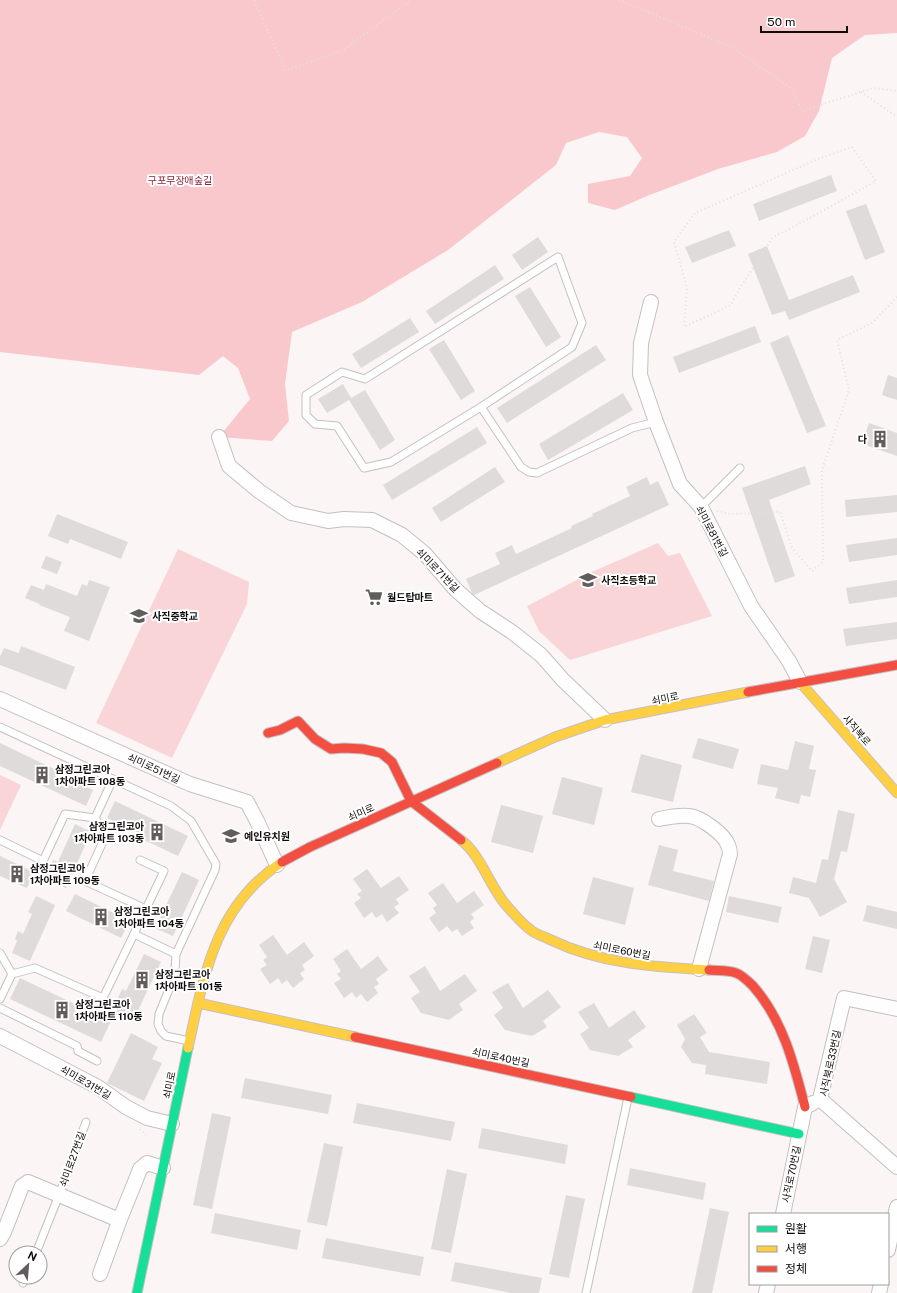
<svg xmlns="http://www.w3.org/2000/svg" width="897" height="1293" font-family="'Public Sans','Noto Sans KR',sans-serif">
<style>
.green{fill:#f9d5d7}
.forest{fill:#f9c8cc}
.building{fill:#e0dbdb}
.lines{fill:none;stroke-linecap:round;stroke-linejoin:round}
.lane-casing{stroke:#c5c0c0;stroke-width:9}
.street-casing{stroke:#c5c0c0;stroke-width:16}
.fast-casing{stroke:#c5c0c0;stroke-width:11}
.slow-casing{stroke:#c5c0c0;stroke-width:11}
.jam-casing{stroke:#c5c0c0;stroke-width:11}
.path{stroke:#e2e0e0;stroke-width:2;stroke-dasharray:1 3;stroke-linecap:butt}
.lane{stroke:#fefefe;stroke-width:7}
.street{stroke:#fefefe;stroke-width:14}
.fast{stroke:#16e098;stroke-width:9}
.slow{stroke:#ffcf43;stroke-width:9}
.jam{stroke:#f24e42;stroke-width:9}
.labels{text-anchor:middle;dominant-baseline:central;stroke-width:4;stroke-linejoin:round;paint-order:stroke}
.park-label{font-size:10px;fill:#862539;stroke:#fff}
.poi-label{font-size:10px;font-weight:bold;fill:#100b0b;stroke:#fff;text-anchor:start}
.street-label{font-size:10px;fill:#100b0b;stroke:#fff}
</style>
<rect width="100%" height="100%" fill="#fbf5f5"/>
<g class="green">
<polygon points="658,543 668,556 680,553 712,616 570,660 539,631 527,606 594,571"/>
<polygon points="178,549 249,582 247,604 172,758 96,723"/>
<polygon points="0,775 21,785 0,830"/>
</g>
<polygon class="forest" points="0,0 897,0 897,33 865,35 832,58 819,111 805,136 777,152 718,169 647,196 615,210 588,203 588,184 630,176 642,158 627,137 599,132 566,143 556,165 448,250 362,302 292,332 285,384 289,421 272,441 219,437 250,399 238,368 223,356 199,375 0,352"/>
<g class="building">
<polygon points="831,175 837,191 759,221 753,204"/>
<polygon points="866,204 885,252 865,260 846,211"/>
<polygon points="729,230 736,246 692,263 685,247"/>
<polygon points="538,237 548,252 522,270 512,255"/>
<polygon points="767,246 789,300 853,275 860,292 789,320 785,311 772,315 748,254"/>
<polygon points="495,265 504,279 435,324 426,311"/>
<polygon points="530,287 561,337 546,347 515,296"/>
<polygon points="410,318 419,332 361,368 352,354"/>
<polygon points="755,326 761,342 679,373 673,357"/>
<polygon points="788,335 826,426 807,433 770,343"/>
<polygon points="444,340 475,391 461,400 429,349"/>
<polygon points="596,345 606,360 507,423 497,408"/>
<polygon points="888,375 897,378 897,400 882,395"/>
<polygon points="343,384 351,398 365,390 395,440 380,450 349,400 327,413 318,399"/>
<polygon points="623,393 633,410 548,460 539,444"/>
<polygon points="869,423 897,433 897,456 862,444"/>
<polygon points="477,427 487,443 392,500 383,485"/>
<polygon points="805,466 811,484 769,500 795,576 775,583 742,488"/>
<polygon points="495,467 505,482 441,522 432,508"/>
<polygon points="647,477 650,485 658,481 669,505 474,595 472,593 466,579 500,564 495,553 512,545 516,554 572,528 571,526 593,516 592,514 630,496 626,487"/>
<polygon points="897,495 897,512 846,517 845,500"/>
<polygon points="57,514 128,542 121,559 70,539 68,544 48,536"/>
<polygon points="897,538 897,555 849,562 846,545"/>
<polygon points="46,556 62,562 57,574 41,568"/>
<polygon points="89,580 110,587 89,641 64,631 70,617 39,605 40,604 25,598 31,585 44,590 46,584 77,596 82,584 87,586"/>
<polygon points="897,580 897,597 849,604 846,588"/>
<polygon points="897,622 897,639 846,646 843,629"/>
<polygon points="21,646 75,667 66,690 0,665 0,657 4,648 19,653"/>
<polygon points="698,738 739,749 733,769 692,758"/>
<polygon points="795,741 814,746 809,769 816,770 810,797 801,795 799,804 775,798 778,788 757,784 761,764 788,770"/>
<polygon points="0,743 81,782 81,784 93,790 86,806 0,766"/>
<polygon points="641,754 682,765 673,802 631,792"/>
<polygon points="562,777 603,788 594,825 552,814"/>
<polygon points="115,801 188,836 178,856 142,839 143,835 107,818"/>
<polygon points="501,805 543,816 533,853 491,842"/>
<polygon points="838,810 855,814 847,852 841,851 834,879 847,902 820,917 809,898 789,893 793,877 816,883 822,859 828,860"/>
<polygon points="75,824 91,832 66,888 45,878 53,860 58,862"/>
<polygon points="659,845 678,850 673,871 714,881 709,901 648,885"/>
<polygon points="0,856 34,872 27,888 0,876"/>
<polygon points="367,869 381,888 399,876 409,890 396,899 399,904 394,907 399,913 387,922 382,914 376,918 372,912 364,918 354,903 361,898 357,894 362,891 353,879"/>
<polygon points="182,872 199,880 173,936 155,928"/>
<polygon points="593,877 634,888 625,925 583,914"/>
<polygon points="443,883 457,903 474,891 484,905 471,914 474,918 470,922 474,928 462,936 457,929 452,932 447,926 439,932 429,918 436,913 433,908 437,905 428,893"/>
<polygon points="75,894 130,921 121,938 66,911"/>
<polygon points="36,896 55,905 30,961 12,953 17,941 15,939 18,931 23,934 32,914 28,912"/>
<polygon points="729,896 782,907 778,923 726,912"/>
<polygon points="867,905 897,912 897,929 863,921"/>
<polygon points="273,935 287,955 304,942 314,956 302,965 305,970 300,973 304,979 293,988 287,980 282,984 278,978 270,984 260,969 267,965 263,960 267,957 259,945"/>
<polygon points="813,936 830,940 822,973 805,969"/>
<polygon points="347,949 361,969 378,956 388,970 376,979 379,984 374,987 378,993 367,1002 361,994 356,998 352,992 344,998 334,983 341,979 337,974 341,971 333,959"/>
<polygon points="144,954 161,962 133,1021 116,1012 122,999 118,998 122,989 126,991"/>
<polygon points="425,966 440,991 465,974 477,991 459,1004 463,1010 449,1020 421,1013 411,998 420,992 409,976"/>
<polygon points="20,978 111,1021 101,1042 10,999"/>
<polygon points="508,983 523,1008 548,990 561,1007 543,1021 547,1027 532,1036 505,1030 494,1015 503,1008 492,992"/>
<polygon points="594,1003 609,1028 634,1010 646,1027 628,1040 633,1047 618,1056 590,1050 580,1034 589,1028 578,1012"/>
<polygon points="694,1014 707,1033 700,1037 709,1052 770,1062 767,1084 705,1074 706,1065 692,1063 681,1047 685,1039 677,1025"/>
<polygon points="131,1033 158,1047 152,1059 162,1063 144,1101 107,1083"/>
<polygon points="245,1078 332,1095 328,1114 241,1098"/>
<polygon points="357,1103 455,1122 451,1141 353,1123"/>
<polygon points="212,1113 231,1117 212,1209 193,1205"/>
<polygon points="482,1128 568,1145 565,1164 478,1148"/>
<polygon points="324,1143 343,1147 327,1226 307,1222"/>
<polygon points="630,1168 706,1183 703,1200 627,1185"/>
<polygon points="447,1169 467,1174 451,1253 431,1249"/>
<polygon points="566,1195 585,1199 569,1278 549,1274"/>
<polygon points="710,1208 729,1212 712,1293 692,1293"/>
<polygon points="215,1213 301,1230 297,1250 211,1233"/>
<polygon points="326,1238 424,1257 420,1276 322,1258"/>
<polygon points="455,1262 542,1278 539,1293 511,1293 451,1281"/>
</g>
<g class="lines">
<g class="lane-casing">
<g id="lane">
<polyline points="481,407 572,347 582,323 558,257 365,379 342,372 306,395 306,415 315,424 337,426 364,468 391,462 481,407 521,467 529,472 537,473 632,428 656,422"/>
<polyline points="701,507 740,468"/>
<polyline points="0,727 171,806 191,821 216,864 215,870 176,954 175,971 172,982 159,1014 158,1024 161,1031 166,1036 189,1041"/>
<polyline points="113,779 95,818 106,835 85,881 146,909"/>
<polyline points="0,840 43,861 65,814 95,818"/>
<polyline points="134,934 164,871 140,860"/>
<polyline points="0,953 12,974 35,968 103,998 134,934 176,954"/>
<polyline points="0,999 12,974"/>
<polyline points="0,1008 77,1046 78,1051 97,1061"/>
<polyline points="36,1253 59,1195 86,1122"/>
<polyline points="23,1283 26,1277"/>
<polyline points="586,1293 628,1098"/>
</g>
</g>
<g class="street-casing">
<g id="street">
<polyline points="651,302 641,343 640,375 656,422 680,484 701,507 751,606 789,661 800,682"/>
<polyline points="219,437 229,466 259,491 291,513 328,521 344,519 372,520 402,535 425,554 455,589 480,611 512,632 541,655 563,680 605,720"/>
<polyline points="0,699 190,784 247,802 257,821 277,865"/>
<path d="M659,819C669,817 679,815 689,816C701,817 724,834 728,845C729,847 730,851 730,854L699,969"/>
<polyline points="0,1036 98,1087 126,1107 147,1118 172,1124"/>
<polyline points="820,1099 844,998 897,1009"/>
<polyline points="820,1099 897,1167"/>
<polyline points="783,1214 805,1107 813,1103"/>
<polyline points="0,1239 4,1232 22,1186 28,1182 119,1220"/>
<polyline points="888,1250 897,1207"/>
<polyline points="100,1274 120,1219 135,1182 140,1169 147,1163 163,1168"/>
<polyline points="766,1293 768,1284"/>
<polyline points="879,1293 881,1284"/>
</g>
</g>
<g class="fast-casing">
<g id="fast">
<polyline points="631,1097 799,1134"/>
<polyline points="137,1293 188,1048"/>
</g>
</g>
<g class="slow-casing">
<g id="slow">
<polyline points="800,682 897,793"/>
<polyline points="497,763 555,737 605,720 748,692"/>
<path d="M461,840C481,855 490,887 506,905C514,914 522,924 532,931C538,935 545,937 551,940C601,964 654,967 709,970"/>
<polyline points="198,1003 355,1037"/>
<path d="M188,1048C204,975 215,906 282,862"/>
</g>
</g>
<g class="jam-casing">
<g id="jam">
<polyline points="748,692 897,665"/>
<polyline points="268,733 280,730 298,721 315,739 331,749 344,748 363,749 381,753 392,762 411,801 461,840"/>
<polyline points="282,862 310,847 497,763"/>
<path d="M709,970C717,971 728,970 736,973C742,975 749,982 753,986C783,1020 794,1064 805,1107"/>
<polyline points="355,1037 631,1097"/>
</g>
</g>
<g class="path">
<polyline points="254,0 286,71 343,50 411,0"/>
<polyline points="619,0 732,47 792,89 802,111 873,88 897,91"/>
<polyline points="861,92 897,117"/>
<polygon points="852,147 876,181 799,224 773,237 740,288 731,305 684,327 687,288 674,242 695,213 818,159"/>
<polyline points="717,511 730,514 780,512 792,548 812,571 823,562 822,470 849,390 837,340 872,323 897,297"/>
<polyline points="140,1129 146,1135"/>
</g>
<use href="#lane" class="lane"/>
<use href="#street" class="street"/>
<use href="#fast" class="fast"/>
<use href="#slow" class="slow"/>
<use href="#jam" class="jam"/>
</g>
<defs>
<g id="building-bare" transform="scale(1.38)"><path d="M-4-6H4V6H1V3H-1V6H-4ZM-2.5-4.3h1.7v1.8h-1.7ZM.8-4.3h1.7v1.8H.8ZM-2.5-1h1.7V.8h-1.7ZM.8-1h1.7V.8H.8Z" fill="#625d5d" stroke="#fff" stroke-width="2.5" paint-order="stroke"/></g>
<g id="school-bare" transform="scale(1.38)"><path d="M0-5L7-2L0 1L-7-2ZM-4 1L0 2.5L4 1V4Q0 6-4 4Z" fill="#625d5d" stroke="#fff" stroke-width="2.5" paint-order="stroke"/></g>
<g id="supermarket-bare" transform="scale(1.38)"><path d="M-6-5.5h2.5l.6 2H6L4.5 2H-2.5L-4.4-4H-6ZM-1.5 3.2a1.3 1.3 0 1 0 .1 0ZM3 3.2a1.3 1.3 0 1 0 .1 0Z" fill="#625d5d" stroke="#fff" stroke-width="2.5" paint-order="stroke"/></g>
</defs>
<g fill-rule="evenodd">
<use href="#building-bare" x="880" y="439"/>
<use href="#school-bare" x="588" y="580"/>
<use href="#supermarket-bare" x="374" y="597"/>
<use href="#school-bare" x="139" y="616"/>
<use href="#building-bare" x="42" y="775"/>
<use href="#building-bare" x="157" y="832"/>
<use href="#school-bare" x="231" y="836"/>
<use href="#building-bare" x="17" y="874"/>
<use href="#building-bare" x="101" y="917"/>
<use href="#building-bare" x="142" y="980"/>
<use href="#building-bare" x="62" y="1010"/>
</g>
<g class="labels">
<g class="park-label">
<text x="180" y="180">구포무장애숲길</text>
</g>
<g class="poi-label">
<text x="867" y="439" text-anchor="end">다</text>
<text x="601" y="580">사직초등학교</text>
<text x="387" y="597">월드탑마트</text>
<text x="152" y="616">사직중학교</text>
<text x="55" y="769">삼정그린코아<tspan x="55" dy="12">1차아파트 108동</tspan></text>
<text x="144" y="826" text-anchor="end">삼정그린코아<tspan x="144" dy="12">1차아파트 103동</tspan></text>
<text x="244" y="836">예인유치원</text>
<text x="30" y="868">삼정그린코아<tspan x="30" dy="12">1차아파트 109동</tspan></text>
<text x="114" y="911">삼정그린코아<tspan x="114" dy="12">1차아파트 104동</tspan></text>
<text x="155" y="974">삼정그린코아<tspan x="155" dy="12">1차아파트 101동</tspan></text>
<text x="75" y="1004">삼정그린코아<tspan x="75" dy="12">1차아파트 110동</tspan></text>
</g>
<g class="street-label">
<text transform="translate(712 531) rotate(62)">쇠미로81번길</text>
<text transform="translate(438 570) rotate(46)">쇠미로71번길</text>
<text transform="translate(665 698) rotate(-11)">쇠미로</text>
<text transform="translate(857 730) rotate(49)">사직북로</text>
<text transform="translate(154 768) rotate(25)">쇠미로51번길</text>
<text transform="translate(361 812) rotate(-24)">쇠미로</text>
<text transform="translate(622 950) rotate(11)">쇠미로60번길</text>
<text transform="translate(501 1057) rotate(12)">쇠미로40번길</text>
<text transform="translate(830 1063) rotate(-78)">사직북로33번길</text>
<text transform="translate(86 1082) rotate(30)">쇠미로31번길</text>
<text transform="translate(169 1085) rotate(-78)">쇠미로</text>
<text transform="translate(72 1159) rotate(-70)">쇠미로27번길</text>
<text transform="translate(791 1174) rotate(-78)">사직로70번길</text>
</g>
</g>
<rect x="749" y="1213" width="140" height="72" fill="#ffffff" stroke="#9f9d9d"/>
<rect x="757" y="1226" width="20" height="6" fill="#16e098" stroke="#9f9d9d"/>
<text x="785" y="1233" font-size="12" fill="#100b0b">원활</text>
<rect x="757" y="1246" width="20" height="6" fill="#ffcf43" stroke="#9f9d9d"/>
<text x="785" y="1253" font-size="12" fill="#100b0b">서행</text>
<rect x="757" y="1266" width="20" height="6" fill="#f24e42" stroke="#9f9d9d"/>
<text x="785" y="1273" font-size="12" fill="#100b0b">정체</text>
<g transform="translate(28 1265) rotate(26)"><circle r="19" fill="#ffffff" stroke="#9f9d9d"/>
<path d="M0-3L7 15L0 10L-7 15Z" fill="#625d5d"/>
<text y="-6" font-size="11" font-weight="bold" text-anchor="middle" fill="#100b0b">N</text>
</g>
<path d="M761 26v6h86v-6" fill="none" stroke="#100b0b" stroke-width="2"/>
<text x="767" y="26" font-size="12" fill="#100b0b" stroke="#ffffff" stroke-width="3" paint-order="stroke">50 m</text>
</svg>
